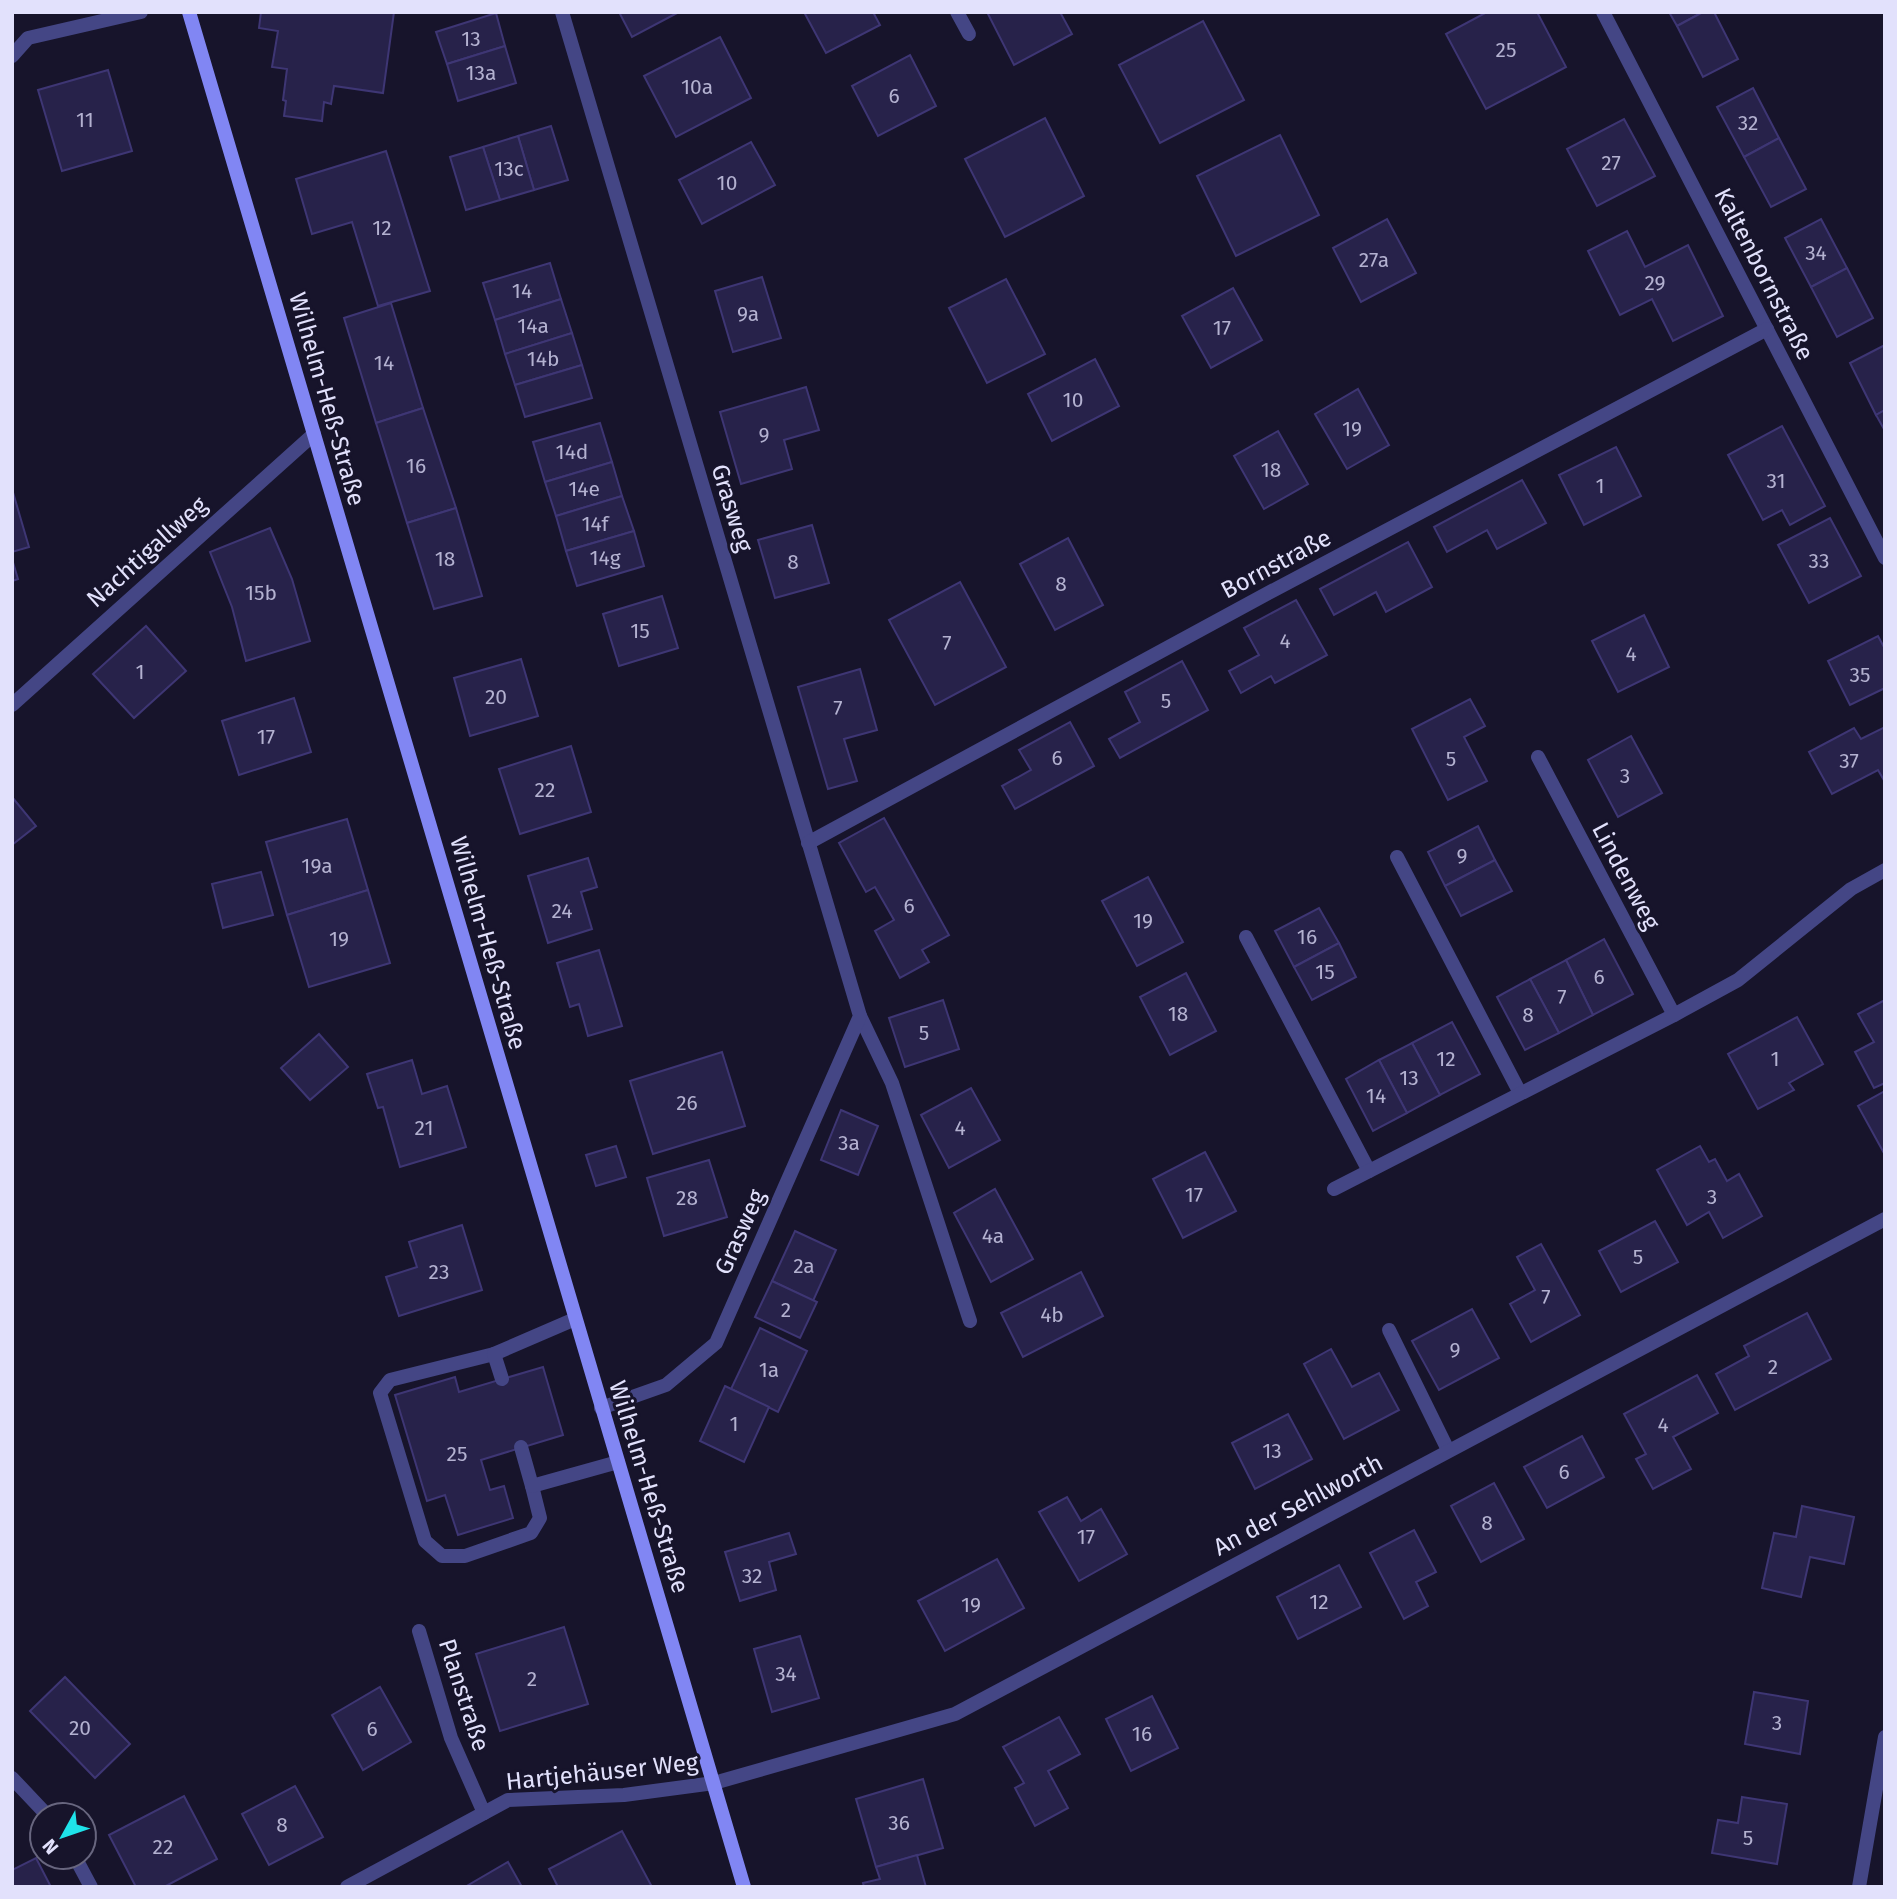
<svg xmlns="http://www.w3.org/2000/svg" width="1897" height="1899" font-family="'Fira Sans',sans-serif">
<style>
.building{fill:#27224a;stroke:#3e3674;stroke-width:2}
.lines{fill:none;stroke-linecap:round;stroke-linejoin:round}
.service{stroke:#444685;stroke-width:14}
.minor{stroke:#444685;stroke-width:14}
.secondary{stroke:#8186f3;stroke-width:14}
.labels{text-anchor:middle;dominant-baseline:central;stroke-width:6;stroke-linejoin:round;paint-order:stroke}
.number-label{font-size:21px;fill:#b3b1d0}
.street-label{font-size:24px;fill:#e2e1fc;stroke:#17142b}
</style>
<rect width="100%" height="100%" fill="#17142b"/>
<g class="building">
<polygon points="261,12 394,12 383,93 334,86 331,104 324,102 322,121 284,116 286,101 283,100 287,69 272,67 278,31 259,28"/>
<polygon points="619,12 679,12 632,37"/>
<polygon points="804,12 873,12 880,25 826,53"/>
<polygon points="987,12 1060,12 1072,34 1014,65"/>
<polygon points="1487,12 1537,12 1566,67 1486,109 1446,34"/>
<polygon points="1669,12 1703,12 1677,26"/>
<polygon points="1703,12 1714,12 1738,59 1703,77 1677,26"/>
<polygon points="496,13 505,46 447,64 436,32"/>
<polygon points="1203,21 1244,100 1160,143 1119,65"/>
<polygon points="720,37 751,98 676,137 644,76"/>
<polygon points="505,46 516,83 458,101 447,64"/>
<polygon points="910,55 936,106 878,136 852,86"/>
<polygon points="108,70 132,151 62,171 38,90"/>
<polygon points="1753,88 1779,138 1744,157 1717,107"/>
<polygon points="1045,118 1084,196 1005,237 965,159"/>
<polygon points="1624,119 1655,176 1597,206 1567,149"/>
<polygon points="551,126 568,180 534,190 518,136"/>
<polygon points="1280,135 1319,215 1236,256 1197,176"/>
<polygon points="518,136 534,190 500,200 483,147"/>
<polygon points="1779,138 1806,189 1771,207 1744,157"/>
<polygon points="751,142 775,185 702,224 679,180"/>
<polygon points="483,147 500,200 466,210 450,157"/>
<polygon points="386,151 430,291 378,306 352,222 312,234 296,179"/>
<polygon points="1387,219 1416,273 1361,302 1333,248"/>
<polygon points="1821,219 1847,268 1811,287 1785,238"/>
<polygon points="1627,231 1645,267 1688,245 1723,316 1673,341 1652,299 1620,315 1588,251"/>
<polygon points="550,263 561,299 495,320 483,283"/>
<polygon points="1847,268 1873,318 1837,337 1811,287"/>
<polygon points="762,277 781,338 733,352 715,291"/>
<polygon points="1006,279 1045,354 987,383 949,308"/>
<polygon points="1233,288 1262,340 1211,368 1182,316"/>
<polygon points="561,299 572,333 505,354 495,320"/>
<polygon points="391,303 423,408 376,423 344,318"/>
<polygon points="572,333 582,365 515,385 505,354"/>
<polygon points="1885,345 1885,410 1876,415 1850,363"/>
<polygon points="1095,359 1119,406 1052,441 1028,394"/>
<polygon points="582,365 592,398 525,417 515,385"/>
<polygon points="806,387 819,430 784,440 792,469 741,484 720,412"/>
<polygon points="1358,389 1389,445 1347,469 1315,414"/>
<polygon points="423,408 456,508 407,523 376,423"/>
<polygon points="1885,410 1885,431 1876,415"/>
<polygon points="600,423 612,462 545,482 533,442"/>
<polygon points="1782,426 1825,506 1790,525 1782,510 1763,520 1728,455"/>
<polygon points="1278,431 1308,484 1264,509 1234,456"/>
<polygon points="1616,447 1641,496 1584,525 1559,475"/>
<polygon points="612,462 622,496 556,516 545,482"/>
<polygon points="1522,480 1546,523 1497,549 1487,530 1447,552 1434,527"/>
<polygon points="12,489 29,547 12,552"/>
<polygon points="622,496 634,531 566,551 556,516"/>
<polygon points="456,508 482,596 434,609 407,523"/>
<polygon points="1830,518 1861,576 1809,603 1778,545"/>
<polygon points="812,525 829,583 775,598 758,540"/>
<polygon points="270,528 292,579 310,641 246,661 232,607 210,552"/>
<polygon points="634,531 644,566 577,586 566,551"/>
<polygon points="1068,538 1103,605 1055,630 1020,564"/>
<polygon points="1408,542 1432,587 1386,612 1376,592 1334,615 1320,589"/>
<polygon points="12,559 18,579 12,581"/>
<polygon points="960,582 1006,667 935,705 889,620"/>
<polygon points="662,596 678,648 619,666 603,614"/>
<polygon points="1296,600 1327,655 1275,683 1271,676 1241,693 1229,671 1259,655 1244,628"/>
<polygon points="1644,615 1669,667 1618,692 1592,641"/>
<polygon points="146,626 186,671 134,718 93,674"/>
<polygon points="1878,636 1885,649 1885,688 1850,705 1828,661"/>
<polygon points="521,659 538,716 470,736 454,678"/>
<polygon points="1182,661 1208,710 1120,758 1109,739 1140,722 1125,692"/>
<polygon points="860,669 877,730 844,739 857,781 828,789 798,687"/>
<polygon points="294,698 311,752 239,775 222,721"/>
<polygon points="1470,699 1485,726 1464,737 1487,781 1448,800 1412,729"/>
<polygon points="1070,722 1094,766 1015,809 1002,786 1031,770 1019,750"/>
<polygon points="1885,727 1885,782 1878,770 1832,794 1809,752 1854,728 1861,739"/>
<polygon points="1631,736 1662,793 1618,817 1588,760"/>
<polygon points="571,746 591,812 520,834 499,769"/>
<polygon points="12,797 36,826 12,845"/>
<polygon points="884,818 949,935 922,950 929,962 900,978 875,931 894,920 875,887 866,892 839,843"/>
<polygon points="347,819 368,890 287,915 266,842"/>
<polygon points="1478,826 1495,860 1445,886 1428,852"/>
<polygon points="588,858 597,887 581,892 592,929 548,943 528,876"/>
<polygon points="1495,860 1512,891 1461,916 1445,886"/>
<polygon points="261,872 273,915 223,928 212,884"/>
<polygon points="1148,877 1183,942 1137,966 1102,901"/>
<polygon points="368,890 390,963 309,987 287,915"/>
<polygon points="1319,908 1339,943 1294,967 1275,931"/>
<polygon points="1604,939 1633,994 1593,1015 1566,960"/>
<polygon points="1339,943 1356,977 1312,1000 1294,967"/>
<polygon points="599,950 622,1026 588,1036 579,1004 570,1007 557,963"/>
<polygon points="1566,960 1593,1015 1559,1033 1530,979"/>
<polygon points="1186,973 1216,1031 1170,1055 1140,997"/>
<polygon points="1530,979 1559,1033 1525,1050 1497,997"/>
<polygon points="943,1000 959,1049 905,1067 889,1018"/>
<polygon points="1885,1000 1885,1083 1874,1088 1855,1052 1874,1042 1858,1014"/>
<polygon points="1797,1017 1823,1064 1789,1083 1794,1090 1758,1109 1728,1054"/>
<polygon points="1452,1022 1480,1074 1440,1095 1412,1043"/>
<polygon points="319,1034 348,1067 310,1100 281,1068"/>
<polygon points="1412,1043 1440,1095 1407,1113 1379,1060"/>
<polygon points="722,1052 745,1126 653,1154 630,1081"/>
<polygon points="412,1060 422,1094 447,1086 466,1147 400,1167 383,1107 378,1108 367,1074"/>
<polygon points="1379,1060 1407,1113 1373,1131 1346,1079"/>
<polygon points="971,1088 1000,1140 949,1168 921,1115"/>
<polygon points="1885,1091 1885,1155 1858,1106"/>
<polygon points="841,1110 878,1126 858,1175 821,1160"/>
<polygon points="616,1146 626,1177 596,1186 586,1155"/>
<polygon points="1700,1146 1709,1162 1715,1159 1727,1181 1739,1174 1762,1216 1723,1238 1709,1212 1687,1225 1657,1170"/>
<polygon points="1205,1152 1236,1211 1183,1238 1153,1179"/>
<polygon points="709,1160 727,1217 664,1236 647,1178"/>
<polygon points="995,1189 1033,1259 991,1282 954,1213"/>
<polygon points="1655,1221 1678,1262 1621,1292 1599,1251"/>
<polygon points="462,1225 482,1290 399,1316 386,1277 417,1267 409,1242"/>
<polygon points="795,1231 836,1250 813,1301 772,1281"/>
<polygon points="1541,1244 1580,1315 1531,1342 1510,1304 1535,1290 1517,1257"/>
<polygon points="1081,1272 1103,1316 1023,1357 1001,1313"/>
<polygon points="772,1281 817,1302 800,1338 755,1317"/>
<polygon points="1472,1309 1499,1358 1439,1390 1412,1341"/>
<polygon points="1807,1313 1831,1359 1735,1410 1716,1374 1749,1356 1744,1346"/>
<polygon points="760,1328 807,1351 778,1412 731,1389"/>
<polygon points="1331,1349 1352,1387 1379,1373 1399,1410 1344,1439 1304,1364"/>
<polygon points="543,1367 563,1435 481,1460 490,1490 504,1486 513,1518 458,1535 445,1495 427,1501 395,1395 455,1377 459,1392"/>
<polygon points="1697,1375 1718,1413 1673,1437 1691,1469 1653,1489 1636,1459 1646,1454 1624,1414"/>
<polygon points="725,1386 769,1407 744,1462 700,1441"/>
<polygon points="1288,1414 1312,1459 1255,1489 1232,1443"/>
<polygon points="1582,1436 1604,1477 1547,1508 1524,1467"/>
<polygon points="1494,1483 1524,1539 1481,1562 1451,1506"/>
<polygon points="1067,1497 1081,1521 1101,1509 1127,1554 1079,1581 1039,1512"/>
<polygon points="1802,1506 1854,1517 1844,1564 1810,1557 1801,1597 1762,1588 1774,1533 1796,1537"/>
<polygon points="1414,1530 1436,1572 1416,1582 1428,1606 1404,1619 1370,1553"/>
<polygon points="789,1533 796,1554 769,1562 776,1590 740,1601 725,1552"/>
<polygon points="997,1559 1024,1608 945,1651 918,1601"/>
<polygon points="1339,1565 1361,1607 1298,1639 1277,1597"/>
<polygon points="564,1627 588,1704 500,1731 476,1654"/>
<polygon points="800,1636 819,1698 772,1712 754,1649"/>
<polygon points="65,1677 130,1744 95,1778 30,1711"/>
<polygon points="380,1687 411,1742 363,1770 332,1715"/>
<polygon points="1754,1692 1808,1701 1800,1754 1745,1744"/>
<polygon points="1152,1696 1178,1748 1131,1771 1106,1719"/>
<polygon points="1059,1717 1080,1754 1048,1771 1068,1808 1035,1826 1015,1788 1024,1783 1003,1747"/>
<polygon points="923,1779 943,1848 876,1867 856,1799"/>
<polygon points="295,1786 323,1837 269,1865 242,1814"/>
<polygon points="184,1796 217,1859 164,1887 136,1887 109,1835"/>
<polygon points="1742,1797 1787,1804 1777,1864 1712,1853 1718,1820 1738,1823"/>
<polygon points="622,1831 652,1887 558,1887 549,1869"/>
<polygon points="917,1855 926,1887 864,1887 863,1883 880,1879 876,1867"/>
<polygon points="36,1858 51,1887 12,1887 12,1870"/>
<polygon points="508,1862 522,1887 465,1887"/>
</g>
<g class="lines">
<g class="service">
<polyline points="957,12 969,34"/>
<polyline points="12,56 28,38 141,12"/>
<polyline points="1538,757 1674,1015"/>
<polyline points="1397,857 1520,1093"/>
<polyline points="1246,937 1369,1171"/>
<polyline points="860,1016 892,1083 970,1321"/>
<polyline points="1389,1330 1448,1450"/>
<polyline points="494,1354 390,1380 380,1393 425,1541 442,1556 465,1556 531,1533 540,1518 532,1486"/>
<polyline points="502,1379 494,1354 575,1319"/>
<polyline points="521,1447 532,1486 618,1462"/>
<polyline points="419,1631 451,1738 484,1813"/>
</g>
<g class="minor">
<polyline points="562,12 860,1016 716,1343 666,1385 601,1408"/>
<polyline points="1603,12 1885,558"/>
<polyline points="12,705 314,434"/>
<polyline points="808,843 1272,591 1767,329"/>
<polyline points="1334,1189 1674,1015 1738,980 1851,889 1885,870"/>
<polyline points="12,1778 47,1815"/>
<polyline points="75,1857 91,1887"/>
<polyline points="347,1887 508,1800 624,1795 714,1783 955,1714 1885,1219"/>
<polyline points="1859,1887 1885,1737"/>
</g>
<polyline class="secondary" points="189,12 744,1887"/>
</g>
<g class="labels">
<g class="number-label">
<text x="471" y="39">13</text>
<text x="1506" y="50">25</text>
<text x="481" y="73">13a</text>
<text x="697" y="87">10a</text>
<text x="894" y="96">6</text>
<text x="85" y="120">11</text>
<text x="1748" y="123">32</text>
<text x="1611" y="163">27</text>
<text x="509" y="169">13c</text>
<text x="727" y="183">10</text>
<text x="382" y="228">12</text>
<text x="1816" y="253">34</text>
<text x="1374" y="260">27a</text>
<text x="1655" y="283">29</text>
<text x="522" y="291">14</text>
<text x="748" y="314">9a</text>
<text x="533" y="326">14a</text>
<text x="1222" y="328">17</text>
<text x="543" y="359">14b</text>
<text x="384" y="363">14</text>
<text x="1073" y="400">10</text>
<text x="1352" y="429">19</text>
<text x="764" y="435">9</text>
<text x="572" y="452">14d</text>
<text x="416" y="466">16</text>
<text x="1271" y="470">18</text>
<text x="1776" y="481">31</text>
<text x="1600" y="486">1</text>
<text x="584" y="489">14e</text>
<text x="595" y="524">14f</text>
<text x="605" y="558">14g</text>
<text x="445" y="559">18</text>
<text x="1819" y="561">33</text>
<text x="793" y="562">8</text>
<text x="1061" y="584">8</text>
<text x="261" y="593">15b</text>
<text x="640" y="631">15</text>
<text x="1285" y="641">4</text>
<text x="947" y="643">7</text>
<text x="1631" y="654">4</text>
<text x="140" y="672">1</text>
<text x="1860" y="675">35</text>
<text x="496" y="697">20</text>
<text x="1166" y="701">5</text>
<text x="838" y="708">7</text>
<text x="266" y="737">17</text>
<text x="1057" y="758">6</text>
<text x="1451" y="759">5</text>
<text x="1849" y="761">37</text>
<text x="1625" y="776">3</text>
<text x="545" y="790">22</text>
<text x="1462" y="856">9</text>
<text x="317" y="866">19a</text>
<text x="909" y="906">6</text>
<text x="562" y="911">24</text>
<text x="1143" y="921">19</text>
<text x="1307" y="937">16</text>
<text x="339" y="939">19</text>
<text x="1325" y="972">15</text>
<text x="1599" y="977">6</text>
<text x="1562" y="997">7</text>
<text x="1178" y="1014">18</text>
<text x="1528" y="1015">8</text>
<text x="924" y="1033">5</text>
<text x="1446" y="1059">12</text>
<text x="1775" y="1059">1</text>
<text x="1409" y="1078">13</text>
<text x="1376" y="1096">14</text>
<text x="687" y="1103">26</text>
<text x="424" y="1128">21</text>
<text x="960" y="1128">4</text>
<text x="849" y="1143">3a</text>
<text x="1194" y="1195">17</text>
<text x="1712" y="1197">3</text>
<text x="687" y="1198">28</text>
<text x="993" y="1236">4a</text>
<text x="1638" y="1257">5</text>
<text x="804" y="1266">2a</text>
<text x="439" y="1272">23</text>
<text x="1546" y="1297">7</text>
<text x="786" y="1310">2</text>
<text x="1052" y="1315">4b</text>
<text x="1455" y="1350">9</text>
<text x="1773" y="1367">2</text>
<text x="769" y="1370">1a</text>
<text x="734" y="1424">1</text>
<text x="1663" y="1425">4</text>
<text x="1272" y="1451">13</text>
<text x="457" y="1454">25</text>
<text x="1564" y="1472">6</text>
<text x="1487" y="1523">8</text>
<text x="1086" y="1537">17</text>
<text x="752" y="1576">32</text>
<text x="1319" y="1602">12</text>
<text x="971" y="1605">19</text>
<text x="786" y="1674">34</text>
<text x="532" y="1679">2</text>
<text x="1777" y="1723">3</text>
<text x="80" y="1728">20</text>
<text x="372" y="1729">6</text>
<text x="1142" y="1734">16</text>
<text x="899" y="1823">36</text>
<text x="282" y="1825">8</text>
<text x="1748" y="1838">5</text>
<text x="163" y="1847">22</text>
</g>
<g class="street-label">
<text transform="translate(1764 274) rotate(63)">Kaltenbornstraße</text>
<text transform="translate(327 399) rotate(74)">Wilhelm-Heß-Straße</text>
<text transform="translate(732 508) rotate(73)">Grasweg</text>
<text transform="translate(147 552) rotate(-42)">Nachtigallweg</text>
<text transform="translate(1276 564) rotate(-28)">Bornstraße</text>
<text transform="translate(1626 876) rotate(62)">Lindenweg</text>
<text transform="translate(488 943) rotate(74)">Wilhelm-Heß-Straße</text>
<text transform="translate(740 1232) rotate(-66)">Grasweg</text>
<text transform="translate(649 1487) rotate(73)">Wilhelm-Heß-Straße</text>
<text transform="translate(1298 1505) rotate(-28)">An der Sehlworth</text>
<text transform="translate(464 1695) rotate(72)">Planstraße</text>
<text transform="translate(602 1772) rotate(-6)">Hartjehäuser Weg</text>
</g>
</g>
<rect width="1897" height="1899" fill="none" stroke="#e2e1fc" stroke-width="28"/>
<g transform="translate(63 1836) rotate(230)"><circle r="33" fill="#17142b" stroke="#68667f" stroke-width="2"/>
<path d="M0-5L12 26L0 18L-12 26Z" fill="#1fe3ea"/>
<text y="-10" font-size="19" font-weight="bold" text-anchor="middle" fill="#e2e1fc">N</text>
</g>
</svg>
